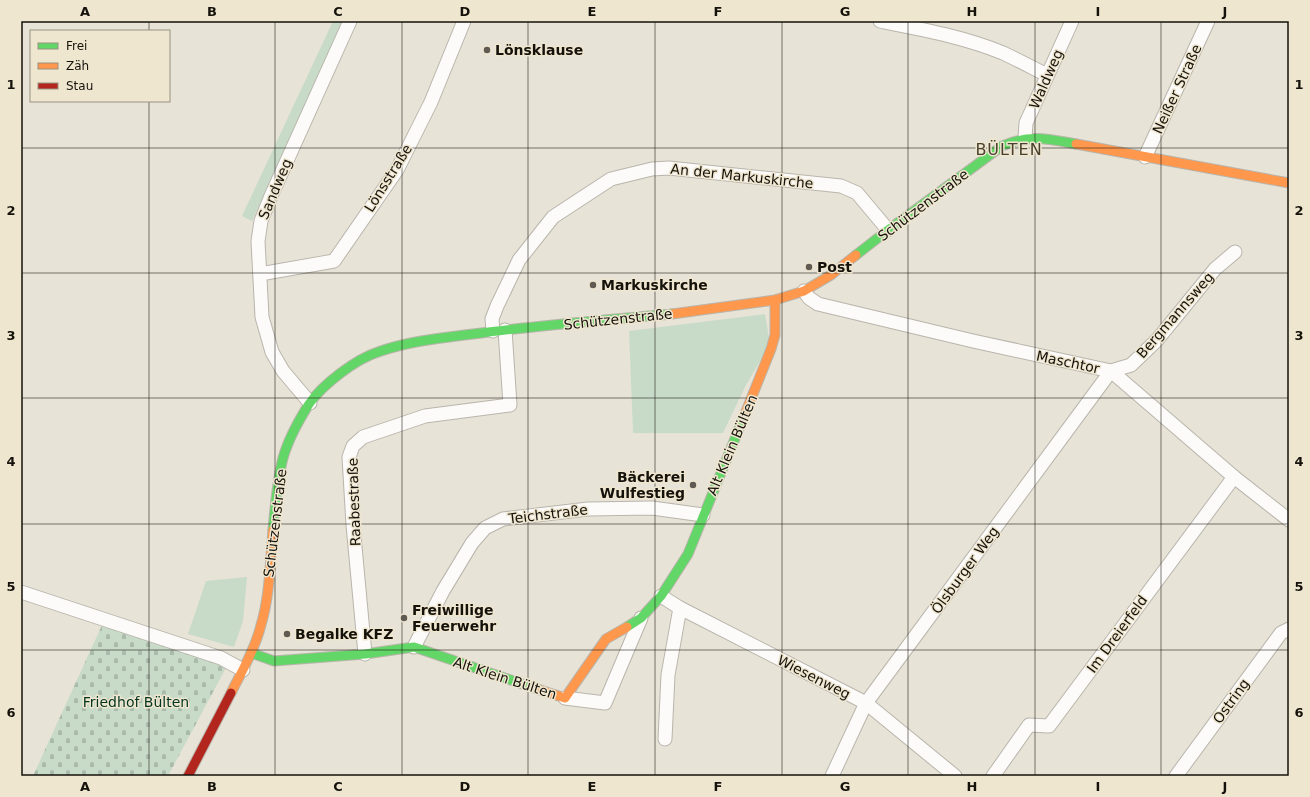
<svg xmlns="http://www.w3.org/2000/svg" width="1310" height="797" font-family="'DejaVu Sans',sans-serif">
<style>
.green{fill:#c8dbc9}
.cemetery{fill:url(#cemetery-stones)}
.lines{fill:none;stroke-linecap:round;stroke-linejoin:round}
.street-casing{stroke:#b9b5ac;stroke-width:15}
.fast-casing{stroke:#b9b5ac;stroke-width:11}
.slow-casing{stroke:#b9b5ac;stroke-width:11}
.jam-casing{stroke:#b9b5ac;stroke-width:11}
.street{stroke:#fcfbf9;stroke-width:13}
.fast{stroke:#63d668;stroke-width:9}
.slow{stroke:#ff974d;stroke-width:9}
.jam{stroke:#b3261e;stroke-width:9}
.grid{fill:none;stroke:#15120b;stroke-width:1;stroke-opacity:0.55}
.poi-dot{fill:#5f5b52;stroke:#efe6d0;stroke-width:1.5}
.labels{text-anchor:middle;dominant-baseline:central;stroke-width:3;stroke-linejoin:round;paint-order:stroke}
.poi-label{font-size:14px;font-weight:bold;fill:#15120b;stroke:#efe6d0;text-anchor:start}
.street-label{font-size:14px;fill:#15120b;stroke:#efe6d0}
.park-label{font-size:14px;fill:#01341f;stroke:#efe6d0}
.quarter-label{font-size:16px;letter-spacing:1px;fill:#49412e;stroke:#efe6d0}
.neatline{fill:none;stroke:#15120b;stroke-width:1.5}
.grid-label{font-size:13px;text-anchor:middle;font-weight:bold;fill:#15120b}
</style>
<defs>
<pattern id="cemetery-stones" width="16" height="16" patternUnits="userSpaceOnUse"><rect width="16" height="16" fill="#c8dbc9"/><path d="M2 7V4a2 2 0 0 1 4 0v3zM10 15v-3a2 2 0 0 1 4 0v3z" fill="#abbbab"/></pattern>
</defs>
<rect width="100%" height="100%" fill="#e8e3d7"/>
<g class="green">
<polygon points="333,21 345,21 252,221 242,216"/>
<polygon points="765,314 769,338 764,354 745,387 723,433 633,433 629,331"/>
<polygon points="247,577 243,621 234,647 188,634 206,581"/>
</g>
<polygon class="cemetery" points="102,625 227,666 168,776 33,776"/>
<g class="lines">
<g class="street-casing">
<g id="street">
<path d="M880,21C921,29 964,37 1003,53C1018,60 1033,68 1047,75"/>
<polyline points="1025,138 1026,123 1072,21"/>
<polyline points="1145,157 1208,21"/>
<polyline points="260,274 334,261 397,170 431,102 464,21"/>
<polyline points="804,291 809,298 818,304 973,341 1111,371 1234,477 1289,520"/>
<polyline points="493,331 492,319 497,306 519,260 553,217 611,179 652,169 669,168 841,186 857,193 888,230"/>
<polyline points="310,403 283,371 272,352 262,317 258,241 261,221 271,196 350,21"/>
<polyline points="21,592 221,658 243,670"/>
<polyline points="661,596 680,608 866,703 955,776"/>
<polyline points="414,647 443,591 472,543 485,528 503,519 588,509 652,508 703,515"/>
<polyline points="365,654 353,525 349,457 353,446 363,437 425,416 510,405 505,330"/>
<polyline points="565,698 605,703 641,618"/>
<polyline points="665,739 668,675 680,608"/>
<polyline points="832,776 866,703 1111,371 1131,365 1157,340 1215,269 1235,252"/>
<polyline points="993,776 1029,725 1049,726 1234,477"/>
<polyline points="1176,776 1281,633 1289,629"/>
</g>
</g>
<g class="fast-casing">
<g id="fast">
<path d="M856,255L888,230L1002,146C1029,134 1048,139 1076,144"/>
<path d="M273,530C275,507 277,481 283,458C288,440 299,420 309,404C323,384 356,359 378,352C409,341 441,338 473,334C539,325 606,320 672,314"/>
<polyline points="627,627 641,618 661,596 688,554 745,414"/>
<polyline points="251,653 274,661 365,654 414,647 540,690"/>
</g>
</g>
<g class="slow-casing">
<g id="slow">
<polyline points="1076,144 1289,183"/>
<polyline points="672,314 775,300 804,291 831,275 856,255"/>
<polyline points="745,414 771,349 775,335 775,300"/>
<polyline points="540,690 565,698 606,639 627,627"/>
<path d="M231,693C242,671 255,649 261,625C270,595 270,562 273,530"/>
</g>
</g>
<g class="jam-casing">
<polyline id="jam" points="188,776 231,693"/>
</g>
<use href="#street" class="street"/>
<use href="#fast" class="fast"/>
<use href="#slow" class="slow"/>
<use href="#jam" class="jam"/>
</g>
<path class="grid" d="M149,21V31M275,21V776M402,21V776M528,21V776M655,21V776M782,21V776M908,21V776M1035,21V776M1161,21V776M149,101V776M21,148H1289M21,273H1289M21,398H1289M21,524H1289M21,650H1289"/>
<g class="poi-dot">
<circle cx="487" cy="50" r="4"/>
<circle cx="809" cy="267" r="4"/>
<circle cx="593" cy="285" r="4"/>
<circle cx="693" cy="485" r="4"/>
<circle cx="404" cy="618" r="4"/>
<circle cx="287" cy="634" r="4"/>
</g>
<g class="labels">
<g class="poi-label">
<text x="495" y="50">Lönsklause</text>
<text x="817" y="267">Post</text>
<text x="601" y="285">Markuskirche</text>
<text x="685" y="477" text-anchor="end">Bäckerei<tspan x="685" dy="16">Wulfestieg</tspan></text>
<text x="412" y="610">Freiwillige<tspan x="412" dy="16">Feuerwehr</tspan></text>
<text x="295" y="634">Begalke KFZ</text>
</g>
<g class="street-label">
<text transform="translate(1046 79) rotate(-66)">Waldweg</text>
<text transform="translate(1177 89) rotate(-65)">Neißer Straße</text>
<text transform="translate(742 176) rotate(6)">An der Markuskirche</text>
<text transform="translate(388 178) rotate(-58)">Lönsstraße</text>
<text transform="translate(275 189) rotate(-67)">Sandweg</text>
<text transform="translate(923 205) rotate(-37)">Schützenstraße</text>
<text transform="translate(1175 315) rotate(-49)">Bergmannsweg</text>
<text transform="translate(618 319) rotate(-6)">Schützenstraße</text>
<text transform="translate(1068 362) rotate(12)">Maschtor</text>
<text transform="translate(732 445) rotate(-67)">Alt Klein Bülten</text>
<text transform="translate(354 502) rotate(-92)">Raabestraße</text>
<text transform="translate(548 514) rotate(-7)">Teichstraße</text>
<text transform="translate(275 523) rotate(-83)">Schützenstraße</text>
<text transform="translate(965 570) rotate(-54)">Ölsburger Weg</text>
<text transform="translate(1117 634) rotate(-54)">Im Dreierfeld</text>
<text transform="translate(814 677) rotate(27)">Wiesenweg</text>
<text transform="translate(505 678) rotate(18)">Alt Klein Bülten</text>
<text transform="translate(1231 701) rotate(-54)">Ostring</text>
</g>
<g class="park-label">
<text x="136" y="702">Friedhof Bülten</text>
</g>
<g class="quarter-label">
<text x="1009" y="149">BÜLTEN</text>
</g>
</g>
<rect width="1310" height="797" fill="none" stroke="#efe6d0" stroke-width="44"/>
<rect x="30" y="30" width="140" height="72" fill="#efe6d0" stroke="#989181"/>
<rect x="38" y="43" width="20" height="6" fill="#63d668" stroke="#989181"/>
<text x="66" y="50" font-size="12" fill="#15120b">Frei</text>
<rect x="38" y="63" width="20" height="6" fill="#ff974d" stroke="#989181"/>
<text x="66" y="70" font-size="12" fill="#15120b">Zäh</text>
<rect x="38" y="83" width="20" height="6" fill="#b3261e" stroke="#989181"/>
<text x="66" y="90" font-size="12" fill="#15120b">Stau</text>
<rect x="22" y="22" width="1266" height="753" class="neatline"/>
<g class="grid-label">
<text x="85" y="16">A</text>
<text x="212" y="16">B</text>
<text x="338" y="16">C</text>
<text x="465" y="16">D</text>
<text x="592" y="16">E</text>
<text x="718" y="16">F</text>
<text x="845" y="16">G</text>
<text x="972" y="16">H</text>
<text x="1098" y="16">I</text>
<text x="1225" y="16">J</text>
<text x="11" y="89">1</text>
<text x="1299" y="89">1</text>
<text x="11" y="215">2</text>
<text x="1299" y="215">2</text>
<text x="11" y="340">3</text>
<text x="1299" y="340">3</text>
<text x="11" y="466">4</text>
<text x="1299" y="466">4</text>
<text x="11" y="591">5</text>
<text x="1299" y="591">5</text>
<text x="11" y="717">6</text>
<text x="1299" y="717">6</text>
<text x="85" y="791">A</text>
<text x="212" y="791">B</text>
<text x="338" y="791">C</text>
<text x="465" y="791">D</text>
<text x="592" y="791">E</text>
<text x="718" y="791">F</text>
<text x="845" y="791">G</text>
<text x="972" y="791">H</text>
<text x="1098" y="791">I</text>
<text x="1225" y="791">J</text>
</g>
</svg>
